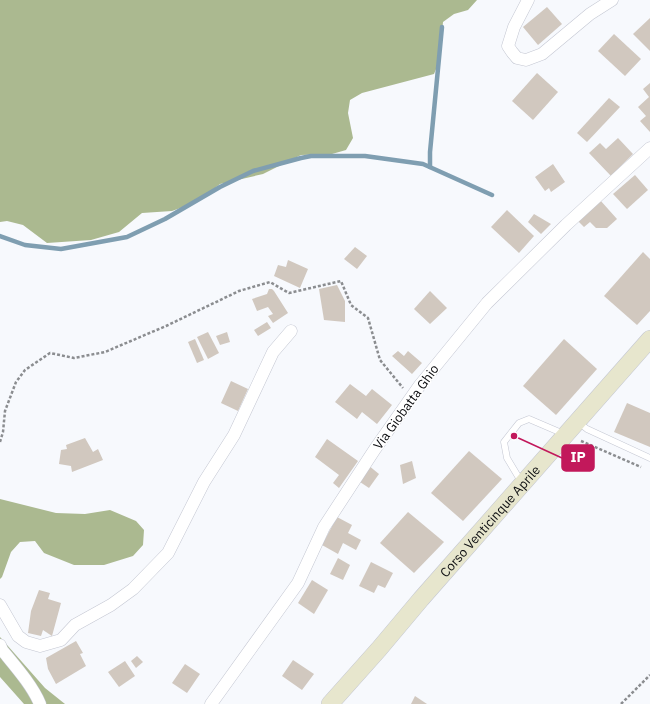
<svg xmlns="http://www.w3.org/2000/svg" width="650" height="704" font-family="'IBM Plex Sans',sans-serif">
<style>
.forest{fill:#abb990}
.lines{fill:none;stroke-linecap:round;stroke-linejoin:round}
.stream{stroke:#7f9eb1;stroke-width:4.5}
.building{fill:#d1c8bf}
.service-casing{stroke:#c4c7d2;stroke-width:7}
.minor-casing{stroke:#c4c7d2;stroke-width:13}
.secondary-casing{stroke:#c4c7d2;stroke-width:18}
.path{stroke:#8b8d90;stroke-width:2.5;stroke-dasharray:3 2;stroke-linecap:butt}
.service{stroke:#fff;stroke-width:6}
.minor{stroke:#fff;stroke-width:12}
.secondary{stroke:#e7e6cd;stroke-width:17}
.labels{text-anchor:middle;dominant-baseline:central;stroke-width:3;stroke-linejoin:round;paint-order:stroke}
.street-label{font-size:13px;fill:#0c0d10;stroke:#fff}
.leader{fill:none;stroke:#c2185b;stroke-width:1.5}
.callout-dot{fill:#c2185b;stroke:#fff;stroke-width:1.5}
.callout{fill:#c2185b;stroke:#c2185b;stroke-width:1.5}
.callout-label{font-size:14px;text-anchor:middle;font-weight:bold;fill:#fff}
</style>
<rect width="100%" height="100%" fill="#f7f9fd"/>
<g class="forest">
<polygon points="0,0 477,0 468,10 454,14 443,22 439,62 434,74 362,93 350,100 348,113 353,138 346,150 332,154 301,155 263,174 220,184 197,202 172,211 142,213 119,232 91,240 47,243 23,225 7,221 0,222"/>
<polygon points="0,499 56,513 85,514 110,510 136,521 144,530 143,545 133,556 104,565 74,565 44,553 35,541 20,542 11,552 2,577 0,579"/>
<polygon points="0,637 45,688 65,704 24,704 0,677"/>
</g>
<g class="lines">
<g class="stream">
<polyline points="430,167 430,152 442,27"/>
<polyline points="0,236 25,245 61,249 127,237 165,219 220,187 253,171 301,158 311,156 365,156 423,164 492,195"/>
</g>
</g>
<g class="building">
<polygon points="547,7 562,24 538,45 523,27"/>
<polygon points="650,18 650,51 633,34"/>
<polygon points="614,34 641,59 625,76 598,51"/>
<polygon points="537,73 558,92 533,120 512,101"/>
<polygon points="650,83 650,132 640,121 646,116 638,107 649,97 643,89"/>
<polygon points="609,98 620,107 587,142 577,133"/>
<polygon points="618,138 633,154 611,176 589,153 600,143 606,149"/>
<polygon points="553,164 565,182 551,192 549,188 545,191 535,177"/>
<polygon points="635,175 648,190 627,209 613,194"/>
<polygon points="600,200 617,219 607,228 596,228 590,222 584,227 577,220"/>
<polygon points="507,210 534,236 519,253 491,227"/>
<polygon points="534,214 551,224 541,234 528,222"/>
<polygon points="355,247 367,256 357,269 344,259"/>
<polygon points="643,252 650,259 650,311 637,325 604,296"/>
<polygon points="288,260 308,269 300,288 274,276 278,265 286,267"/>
<polygon points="337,285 345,301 345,322 324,320 319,289"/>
<polygon points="269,289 272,289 274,291 288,313 273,323 268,316 273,314 268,307 257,311 252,299 267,294"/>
<polygon points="430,291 447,308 430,324 414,309"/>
<polygon points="267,322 271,328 258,336 254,330"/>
<polygon points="208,332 219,353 208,359 197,337"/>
<polygon points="227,332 230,342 220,345 216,336"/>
<polygon points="195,339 204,360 197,363 188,342"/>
<polygon points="564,339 597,369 556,415 523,386"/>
<polygon points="398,351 404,356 408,351 422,363 412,374 392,356"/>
<polygon points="231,381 248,389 238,411 221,403"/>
<polygon points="350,384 366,396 372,389 392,405 377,424 362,412 357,419 335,402"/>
<polygon points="627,403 650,413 650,447 614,432"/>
<polygon points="85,438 93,452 98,449 103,460 72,472 71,466 59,464 61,450 67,449 66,445"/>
<polygon points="327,439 358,461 339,488 333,483 339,475 315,457"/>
<polygon points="469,451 502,479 463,521 431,493"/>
<polygon points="412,461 416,478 403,484 400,465"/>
<polygon points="368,465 379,474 369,488 357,480"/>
<polygon points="408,512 444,542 414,573 380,543"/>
<polygon points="337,517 352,525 348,533 361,540 356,550 343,543 338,554 322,545"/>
<polygon points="338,558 350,565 343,580 330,574"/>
<polygon points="371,562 393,573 385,588 378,585 374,593 359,586"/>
<polygon points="312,580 328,590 314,614 298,603"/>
<polygon points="39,590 50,593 48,599 61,603 52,636 43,630 41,636 28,633 31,611"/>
<polygon points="76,641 83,653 80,654 86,666 56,684 48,669 46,658"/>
<polygon points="137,656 143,662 136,668 131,661"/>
<polygon points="293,660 314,674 302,690 282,676"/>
<polygon points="125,661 135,676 119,687 108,672"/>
<polygon points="185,664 200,674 187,693 172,683"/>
<polygon points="415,696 427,704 411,704"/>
</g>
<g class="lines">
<g class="service-casing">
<g id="service">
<polyline points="578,422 587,429 650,458"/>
<polyline points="522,483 507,458 504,442 519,423 529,419 564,434"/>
</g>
</g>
<g class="minor-casing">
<g id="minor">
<polyline points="528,0 514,27 508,46 512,52 517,58 526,60 542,54 590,14 612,0"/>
<polyline points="0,605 18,636 26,642 40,646 61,640 75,625 111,605 133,589 168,553 204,482 234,435 273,352 291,331"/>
<path d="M0,645L2,650C15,666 32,685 40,704"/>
<polyline points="211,704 298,583 324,527 375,449 420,385 487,303 566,225 650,148"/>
</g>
</g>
<g class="secondary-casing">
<g id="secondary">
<path id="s1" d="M330,704L379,649L421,599L650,339"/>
</g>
</g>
<g class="path">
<polyline points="581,441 641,467"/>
<polyline points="0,442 3,432 5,411 16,382 25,370 50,353 74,358 105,352 166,326 239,291 270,282 289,293 341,281 351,305 368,318 380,360 403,388"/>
<polyline points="621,704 650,675"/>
</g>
<use href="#service" class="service"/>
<use href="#minor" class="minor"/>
<use href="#secondary" class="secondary"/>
</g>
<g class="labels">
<g class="street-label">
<text transform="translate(406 407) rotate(-54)">Via Giobatta Ghio</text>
<text stroke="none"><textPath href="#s1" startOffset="243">Corso Venticinque Aprile</textPath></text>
</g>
</g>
<path class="leader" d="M514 436L562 458"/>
<circle class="callout-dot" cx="514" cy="436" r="4"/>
<rect class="callout" x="562" y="445" width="32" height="26" rx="4"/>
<g class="callout-label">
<text x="578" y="462">IP</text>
</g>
</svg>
